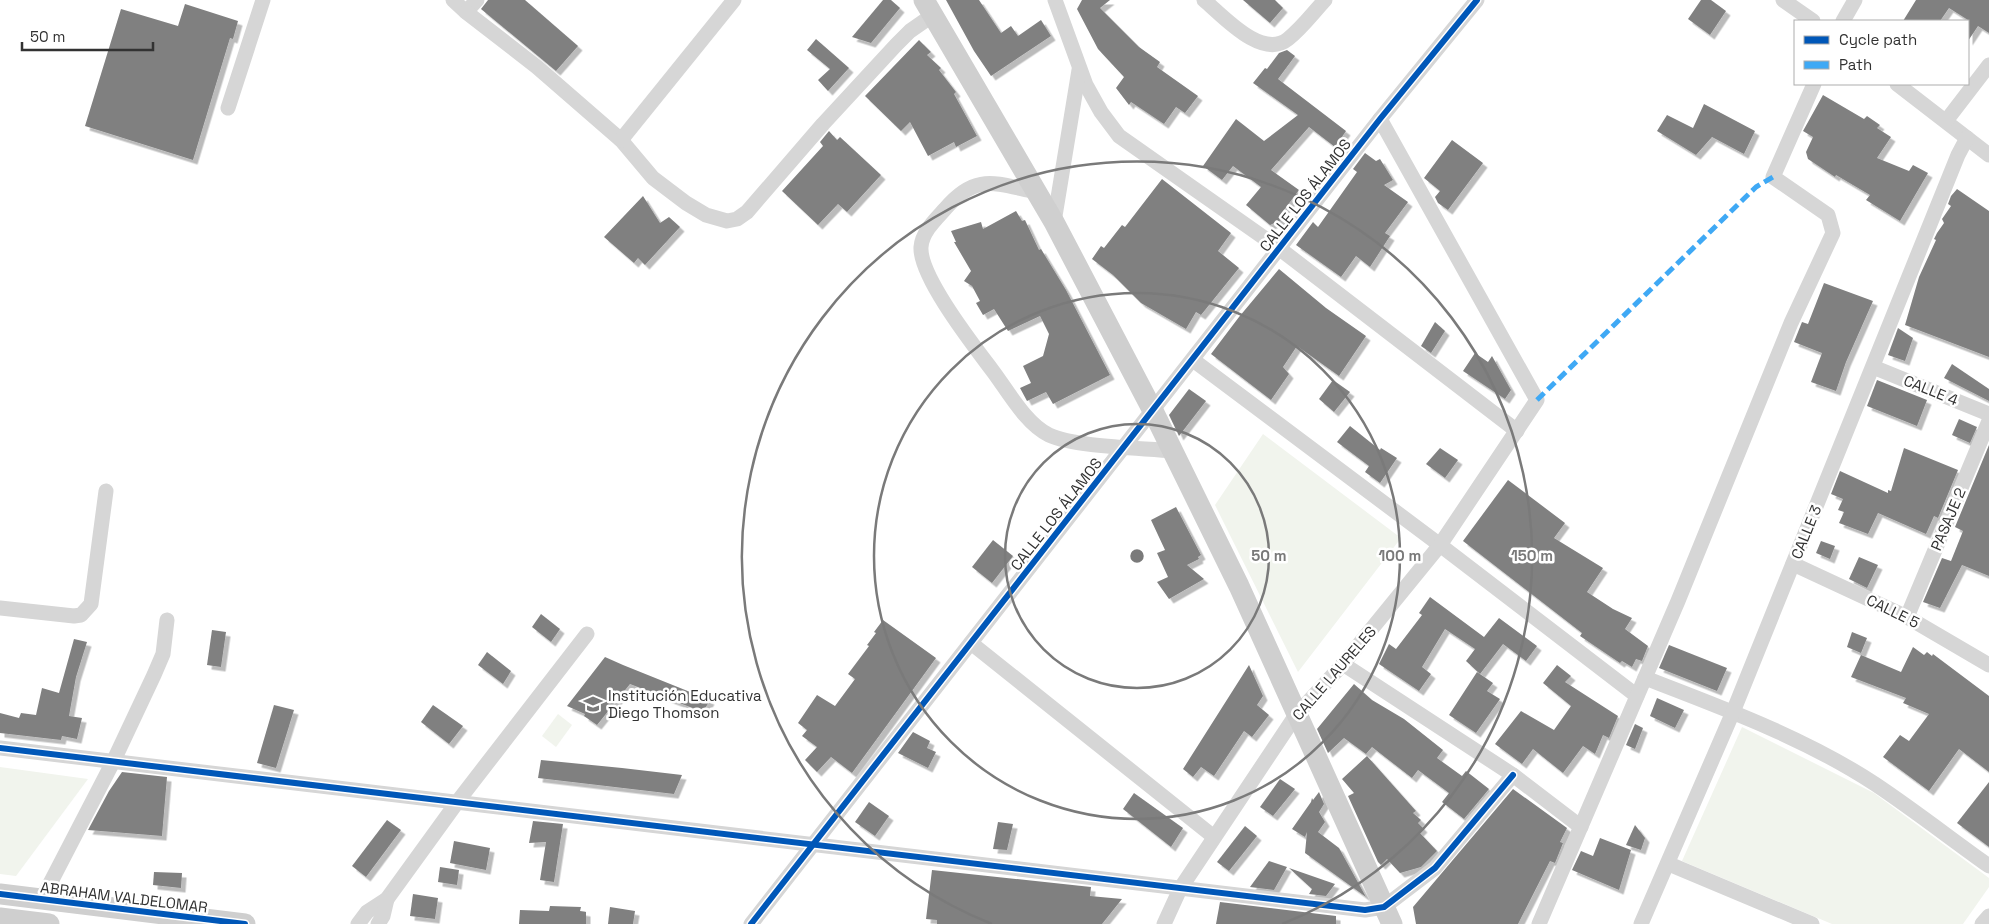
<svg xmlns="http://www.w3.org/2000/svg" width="1989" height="924" font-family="'Space Grotesk',sans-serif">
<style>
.green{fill:#f1f4ed}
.building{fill:#808080;filter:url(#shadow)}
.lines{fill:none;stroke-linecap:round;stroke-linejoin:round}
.street{stroke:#d6d6d6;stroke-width:15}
.secondary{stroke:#cfcfcf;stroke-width:21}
.quiet{stroke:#3fa9f5;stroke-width:5;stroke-dasharray:10 5;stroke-linecap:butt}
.cycleway-casing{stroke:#fff;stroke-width:9}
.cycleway{stroke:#0057b8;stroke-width:6}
.ring{fill:none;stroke:#7a7a7a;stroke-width:2.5}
.labels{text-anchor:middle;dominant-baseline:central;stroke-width:5;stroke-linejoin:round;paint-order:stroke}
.street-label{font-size:15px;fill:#323232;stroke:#fff}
.poi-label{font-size:15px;fill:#323232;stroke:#fff;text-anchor:start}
.centre{fill:#7a7a7a;stroke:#fff;stroke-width:2.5}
.ring-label{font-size:15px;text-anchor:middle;font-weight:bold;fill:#7a7a7a;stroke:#fff;stroke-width:5;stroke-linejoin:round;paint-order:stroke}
</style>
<defs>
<filter id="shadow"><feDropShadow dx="4.5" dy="4.5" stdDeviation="0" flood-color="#0004"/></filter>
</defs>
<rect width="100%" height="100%" fill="#fff"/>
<g class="green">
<polygon points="1263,434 1401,538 1298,672 1215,505"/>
<polygon points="558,714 572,725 556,747 542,736"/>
<polygon points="1742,727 1874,793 1989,878 1989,887 1963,924 1832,924 1682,861"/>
<polygon points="0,767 88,779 16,876 0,874"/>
</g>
<g class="building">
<polygon points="488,0 525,0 578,46 556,71 481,9"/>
<polygon points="883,0 891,0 900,8 871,43 852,37"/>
<polygon points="946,0 979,0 1001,33 1011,26 1018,36 1041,20 1051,36 991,76 974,51"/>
<polygon points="1082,0 1110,0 1100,8 1139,47 1160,62 1157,67 1198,96 1185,113 1176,107 1164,124 1131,102 1129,105 1116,88 1124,77 1098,49 1077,9"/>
<polygon points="1243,0 1275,0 1283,8 1270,23"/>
<polygon points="1701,0 1711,0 1726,11 1710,35 1688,19"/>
<polygon points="1916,0 1989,0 1989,33 1978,26 1968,41 1968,20 1949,8 1940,21 1903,21"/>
<polygon points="185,4 238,21 233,39 230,38 193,160 85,126 121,9 178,26"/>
<polygon points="816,39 849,68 828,91 818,80 830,69 807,50"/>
<polygon points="919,40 931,52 927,55 941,68 939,70 956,92 954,94 977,136 956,147 954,142 928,156 910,122 901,131 865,96"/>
<polygon points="1287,50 1295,56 1278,79 1346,131 1335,147 1309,127 1271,170 1299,190 1281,214 1286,218 1270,225 1246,205 1261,187 1233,166 1222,180 1203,166 1236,119 1264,141 1298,115 1253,83 1265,68 1267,69 1279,53"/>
<polygon points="1823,95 1864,119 1867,116 1880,125 1877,128 1891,137 1877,158 1909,171 1913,165 1928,173 1900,221 1866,200 1870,195 1836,175 1835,177 1808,159 1806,152 1813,137 1803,131"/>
<polygon points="1704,104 1755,131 1744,154 1712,137 1696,155 1657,131 1667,115 1693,128"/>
<polygon points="829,131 837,140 840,137 881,175 847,212 838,204 818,225 782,191 823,146 820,142"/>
<polygon points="1452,140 1483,163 1448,210 1438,203 1435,197 1440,191 1424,178"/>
<polygon points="1365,153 1376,161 1380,159 1393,180 1384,185 1408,202 1385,233 1390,236 1370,267 1356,256 1341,277 1296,245 1313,222 1318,227 1357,172 1353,169"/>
<polygon points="1162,179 1231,233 1218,251 1239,268 1201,315 1196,312 1186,329 1141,303 1113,275 1092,259 1101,246 1104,248 1122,225 1125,227"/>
<polygon points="1957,189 1989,211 1989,357 1905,325 1919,277 1936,240 1934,239 1937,233 1944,223 1942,219 1951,206 1948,204 1951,196"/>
<polygon points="643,196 660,223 669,217 680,227 645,265 638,258 634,263 604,237"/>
<polygon points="1016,211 1022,221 1025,220 1039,250 1041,249 1066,290 1110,375 1053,404 1046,392 1027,401 1020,388 1031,383 1023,366 1043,356 1049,334 1040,316 1008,331 994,309 983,315 976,303 980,301 972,286 964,281 971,271 954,242 956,242 951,231 981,222 983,229"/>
<polygon points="1279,269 1326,308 1366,336 1339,376 1297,346 1283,367 1289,374 1271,400 1211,354 1239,317"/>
<polygon points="1824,283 1873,301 1846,362 1836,391 1811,382 1822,353 1794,342 1802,322 1808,324"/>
<polygon points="1435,322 1445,331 1431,353 1421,346"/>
<polygon points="1898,328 1913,338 1905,361 1888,355"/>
<polygon points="1475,353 1488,362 1492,356 1511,390 1505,399 1463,371"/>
<polygon points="1952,364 1989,389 1989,401 1944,378"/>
<polygon points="1333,380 1350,392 1334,412 1319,399"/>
<polygon points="1877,380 1927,400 1917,426 1867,406"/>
<polygon points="1189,389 1206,401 1179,436 1169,415"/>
<polygon points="1959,419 1977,427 1970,443 1952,435"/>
<polygon points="1350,426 1380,450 1381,448 1397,458 1380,483 1365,472 1369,466 1337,442"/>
<polygon points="1989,445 1989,576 1962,565 1940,608 1923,602 1942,558 1951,561 1963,531 1955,527"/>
<polygon points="1440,448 1458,460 1445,478 1426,464"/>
<polygon points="1904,448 1958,470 1938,518 1934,516 1926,534 1878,513 1868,534 1839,523 1844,512 1838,510 1843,499 1831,494 1840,471 1888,493 1888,490 1891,491"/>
<polygon points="1508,480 1565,523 1554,538 1603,568 1587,592 1613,609 1632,618 1625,629 1648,646 1642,661 1636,659 1632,667 1622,661 1620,663 1580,636 1582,633 1463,541"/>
<polygon points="1176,507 1201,555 1198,557 1199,559 1187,565 1204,579 1169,599 1157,582 1168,577 1157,553 1165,550 1151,520"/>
<polygon points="993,540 1013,556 992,583 972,567"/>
<polygon points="1821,541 1835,546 1830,559 1816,553"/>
<polygon points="1859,557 1878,565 1867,588 1849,579"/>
<polygon points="1430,597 1484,637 1499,618 1537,646 1526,661 1503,644 1480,674 1466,661 1475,649 1445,629 1422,667 1431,674 1419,691 1379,664 1389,644 1396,649 1422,615 1419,613"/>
<polygon points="541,614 560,629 551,642 532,627"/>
<polygon points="883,620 936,658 852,773 831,757 817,772 805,760 817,747 802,736 807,730 798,723 817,695 835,706 855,679 848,674 869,646 867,645 876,633 874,632"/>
<polygon points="212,630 226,632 221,667 207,665"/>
<polygon points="1852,632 1867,638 1861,653 1847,647"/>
<polygon points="74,639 87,642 76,677 69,716 82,718 77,739 62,736 61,740 0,733 0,713 19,718 21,713 36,715 42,688 59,693"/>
<polygon points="1669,645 1727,668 1717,691 1659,668"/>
<polygon points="1913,647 1924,655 1927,652 1932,656 1933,654 1989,696 1989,772 1959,749 1929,791 1883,757 1900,735 1909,741 1929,714 1903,703 1906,698 1851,677 1861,655 1901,672"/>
<polygon points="487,652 511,671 503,684 478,665"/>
<polygon points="605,657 623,665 710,700 703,712 630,684 597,725 584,716 585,714 567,706"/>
<polygon points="1249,665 1263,696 1257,705 1269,715 1252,737 1244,731 1214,776 1201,767 1193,777 1183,769"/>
<polygon points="1557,665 1571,676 1565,682 1618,716 1609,738 1603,735 1595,754 1583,746 1563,773 1533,749 1522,764 1495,744 1521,711 1554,730 1571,706 1543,683"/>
<polygon points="1477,672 1493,683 1487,691 1500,699 1476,733 1449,715"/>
<polygon points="1354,684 1372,700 1404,719 1443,750 1437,758 1462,776 1466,771 1489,789 1464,819 1442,802 1449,793 1418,770 1412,778 1372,747 1366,754 1344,738 1328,753 1317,729"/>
<polygon points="1657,698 1684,710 1675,728 1650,716"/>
<polygon points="274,705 294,710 276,768 257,763"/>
<polygon points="433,705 463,726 449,744 421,722"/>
<polygon points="1635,724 1643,728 1635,749 1626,745"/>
<polygon points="913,732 930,741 927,748 936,752 928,768 898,753"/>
<polygon points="1367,756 1416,811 1413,813 1421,820 1418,823 1423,828 1419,832 1437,851 1421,867 1400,873 1387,859 1381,865 1378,862 1348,796 1354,793 1342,779"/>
<polygon points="541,760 622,768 682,775 674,794 538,778"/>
<polygon points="122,772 167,777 162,836 88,830 109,791"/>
<polygon points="1280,779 1295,789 1273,816 1260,807"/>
<polygon points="1989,782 1989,847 1957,823"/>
<polygon points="1513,789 1567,828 1560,842 1563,843 1555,863 1550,861 1518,924 1416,924 1413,907"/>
<polygon points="1319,792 1324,804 1319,812 1325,822 1318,832 1339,848 1366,897 1305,853 1307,832 1305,837 1292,829 1311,802 1312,798 1313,800"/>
<polygon points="1134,793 1183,828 1171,847 1123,809"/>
<polygon points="869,802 889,816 875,836 855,822"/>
<polygon points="387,820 401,830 366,877 352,866"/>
<polygon points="533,821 563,824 554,882 540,880 546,842 529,843"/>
<polygon points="998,822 1013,824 1007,850 993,849"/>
<polygon points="1635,825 1645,838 1641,850 1626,845"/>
<polygon points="1245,826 1257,836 1229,871 1217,862"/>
<polygon points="1600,838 1631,850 1619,890 1572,870 1581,851 1593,856"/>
<polygon points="454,841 490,848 486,870 450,863"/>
<polygon points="1269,861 1287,867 1274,890 1250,887"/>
<polygon points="440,867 459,870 457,885 438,882"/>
<polygon points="1289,868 1335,884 1326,896 1309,894 1312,889"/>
<polygon points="932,870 1091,887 1090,896 1122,899 1102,924 937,924 937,920 926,919"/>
<polygon points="154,872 182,873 181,888 153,885"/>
<polygon points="413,894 438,898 435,919 410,916"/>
<polygon points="1220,902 1336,916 1336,924 1216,924"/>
<polygon points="550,906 581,907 580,911 586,912 586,924 519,924 520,910 549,911"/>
<polygon points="610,907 635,911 633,924 608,924"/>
</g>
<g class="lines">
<g class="street">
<polyline points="453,0 466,12 477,0"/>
<polyline points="1055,0 1086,85 1101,112 1119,136 1280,249 1517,431"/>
<path d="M1204,0C1223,16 1262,60 1288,39C1302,28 1313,13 1325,0"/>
<polyline points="1783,0 1813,21"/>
<polyline points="466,12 537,67 621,140 653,178 686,203 706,215 727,221 737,219 747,212 823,124 896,45 910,31 933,15"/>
<polyline points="1843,21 1855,0"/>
<polyline points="1897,84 1989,155"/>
<polyline points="228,108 263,0"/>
<polyline points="1946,121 1989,65"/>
<polyline points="621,140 734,0"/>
<path d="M1037,192C996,184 976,172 945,209C936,219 922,232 921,247C919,276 974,346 992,370C1008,391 1025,423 1049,435C1074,447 1143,448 1173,451"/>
<polyline points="1054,222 1079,70"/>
<polyline points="1193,360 1440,545 1637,696"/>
<polyline points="1873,367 1989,414"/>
<polyline points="1793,564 1907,617 1989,665"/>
<polyline points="0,608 74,616 81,615 91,604 106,491"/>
<polyline points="1907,617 1989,421"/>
<polyline points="971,643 1214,837"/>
<polyline points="1343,664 1513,775 1581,827"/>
<path d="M1645,678C1723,708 1805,738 1875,784C1914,810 1951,839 1989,866"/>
<polyline points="0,748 1365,910 1384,907 1435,868 1513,775"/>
<polyline points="1669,864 1812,924"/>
<polyline points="42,899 114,760 154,675 163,654 167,620"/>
<polyline points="358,924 367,912 387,899 458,801 587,634"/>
<polyline points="378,924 383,916 387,899"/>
<polyline points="751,924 1380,119 1477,0"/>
<polyline points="1164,924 1180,889 1296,715 1343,664 1440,545 1537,400 1380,119"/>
<polyline points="1539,924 1678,601 1791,323 1833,233 1828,215 1773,177 1814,84"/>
<polyline points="1641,924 1733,712 1958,155 1967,138"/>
<polyline points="1982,924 1989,916"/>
</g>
<g class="secondary">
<polyline points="924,0 1054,222 1153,411 1239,586 1392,924"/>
<polyline points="0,894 245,924"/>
<polyline points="0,918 49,924"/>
</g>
<polyline class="quiet" points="1537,400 1756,187 1773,177"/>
<g class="cycleway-casing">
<g id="cycleway">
<polyline points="0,748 1365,910 1384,907 1435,868 1513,775"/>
<polyline points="0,894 245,924"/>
<polyline points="751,924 1380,119 1477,0"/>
</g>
</g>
<use href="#cycleway" class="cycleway"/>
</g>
<g class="ring">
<circle cx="1137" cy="556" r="132"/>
<circle cx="1137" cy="556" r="263"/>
<path d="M992 924A395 395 0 1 1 1282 924"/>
</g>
<defs>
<g id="school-bare" transform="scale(1.5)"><path d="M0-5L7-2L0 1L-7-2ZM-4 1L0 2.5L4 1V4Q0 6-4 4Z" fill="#7a7a7a" stroke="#fff" stroke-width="2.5" paint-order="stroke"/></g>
</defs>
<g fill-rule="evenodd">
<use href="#school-bare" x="593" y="704"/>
</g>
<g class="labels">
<g class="street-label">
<text transform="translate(1305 195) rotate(-52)">CALLE LOS ÁLAMOS</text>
<text transform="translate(1931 390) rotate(22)">CALLE 4</text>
<text transform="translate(1056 514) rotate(-52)">CALLE LOS ÁLAMOS</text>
<text transform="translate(1948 519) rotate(-67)">PASAJE 2</text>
<text transform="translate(1806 532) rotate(-68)">CALLE 3</text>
<text transform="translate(1893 611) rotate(26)">CALLE 5</text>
<text transform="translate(1334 673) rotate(-49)">CALLE LAURELES</text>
<text transform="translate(124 897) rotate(7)">ABRAHAM VALDELOMAR</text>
</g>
<g class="poi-label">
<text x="608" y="695">Institución Educativa<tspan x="608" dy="17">Diego Thomson</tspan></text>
</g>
</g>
<circle cx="1137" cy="556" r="8" class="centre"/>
<g class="ring-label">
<text x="1269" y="561">50 m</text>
<text x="1400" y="561">100 m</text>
<text x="1532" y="561">150 m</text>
</g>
<rect x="1794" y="20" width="175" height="65" fill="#ffffff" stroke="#adadad"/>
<rect x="1804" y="36" width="25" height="8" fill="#0057b8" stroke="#adadad"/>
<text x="1839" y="45" font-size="15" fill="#323232">Cycle path</text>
<rect x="1804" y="61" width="25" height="8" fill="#3fa9f5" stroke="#adadad"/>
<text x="1839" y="70" font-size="15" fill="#323232">Path</text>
<path d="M22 42v8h131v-8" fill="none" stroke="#323232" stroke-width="2.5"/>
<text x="30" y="42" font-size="15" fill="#323232" stroke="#ffffff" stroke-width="4" paint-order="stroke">50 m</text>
</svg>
